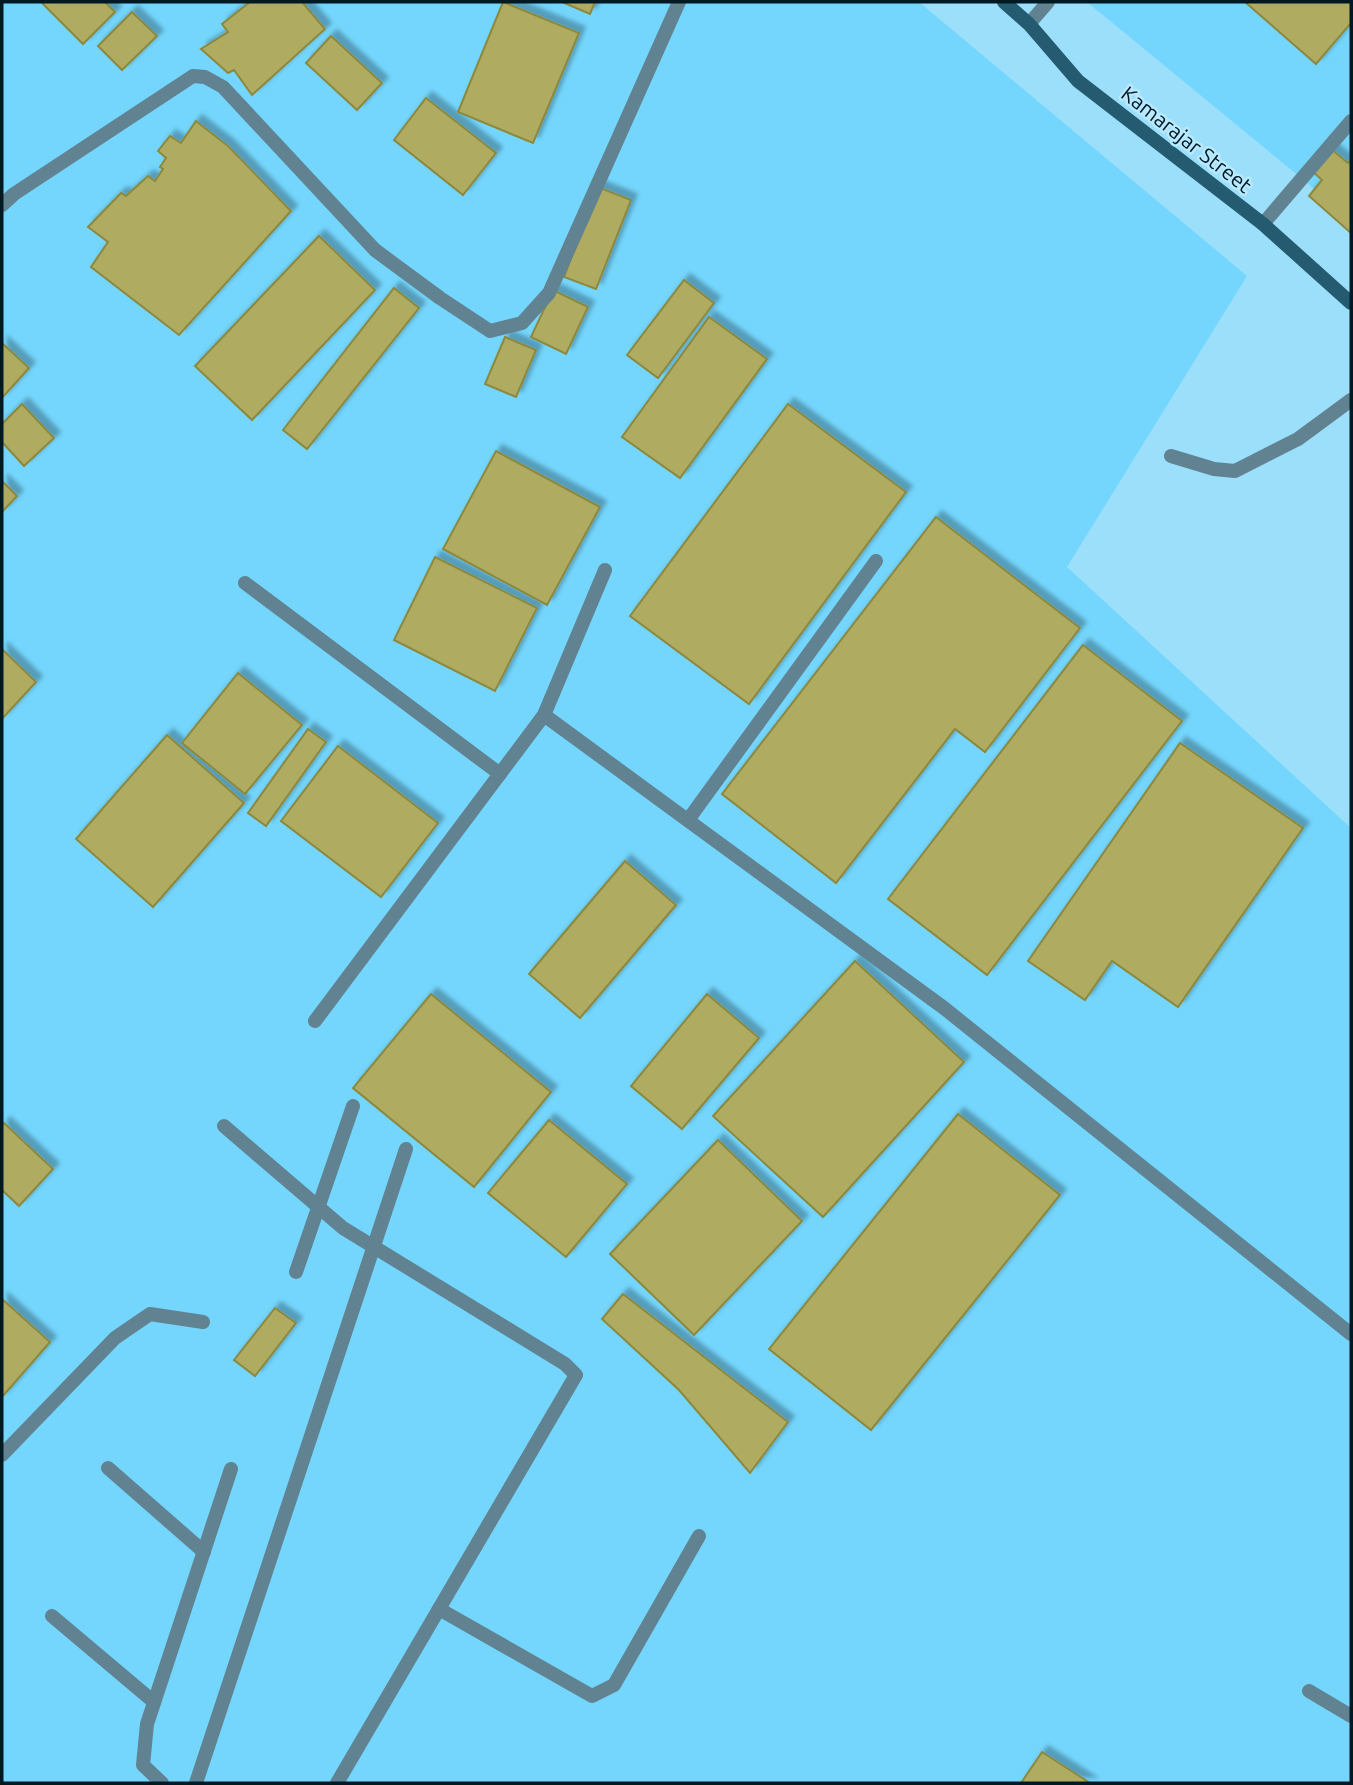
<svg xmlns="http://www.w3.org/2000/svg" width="1353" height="1785" font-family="Ubuntu,sans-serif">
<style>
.built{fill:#74d6fd}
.building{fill:#afab60;stroke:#8c883e;stroke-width:2;filter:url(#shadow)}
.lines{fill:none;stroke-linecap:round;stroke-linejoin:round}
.lane{stroke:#618291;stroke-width:14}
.street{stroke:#618291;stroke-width:14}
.secondary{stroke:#255b70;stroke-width:14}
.labels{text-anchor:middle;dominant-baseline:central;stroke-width:5;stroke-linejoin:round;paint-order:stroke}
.street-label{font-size:21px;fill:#001923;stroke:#b8e9ff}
</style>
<defs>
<filter id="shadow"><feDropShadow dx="6" dy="-6" stdDeviation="2" flood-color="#0004"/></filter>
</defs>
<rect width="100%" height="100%" fill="#9cdffb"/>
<g class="built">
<polygon points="2,2 919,2 1247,276 1067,567 1351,828 1351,1783 2,1783"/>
<polygon points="1087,2 1351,2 1351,219"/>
</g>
<g class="building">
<polygon points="41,2 105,2 115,12 83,44"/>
<polygon points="250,2 302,2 325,29 252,95 234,70 228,73 201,49 228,32 222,24"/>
<polygon points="503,2 579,33 533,143 458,112"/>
<polygon points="562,2 595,2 590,14"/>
<polygon points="1245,2 1351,2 1351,23 1316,64"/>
<polygon points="132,12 157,36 122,70 98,46"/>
<polygon points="331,36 382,83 357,110 306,63"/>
<polygon points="426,98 496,153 463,195 394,140"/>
<polygon points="196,121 228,146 291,211 179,335 91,267 108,242 88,227 121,193 126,196 148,176 155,181 163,169 160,167 166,158 158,151 170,136 181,143"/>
<polygon points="1331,149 1348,163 1351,160 1351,233 1309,196 1322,180 1312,171"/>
<polygon points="598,187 631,200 596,289 564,277"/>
<polygon points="319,236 375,290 252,420 195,366"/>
<polygon points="684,280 714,303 658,378 627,355"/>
<polygon points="394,288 419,308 307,449 283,430"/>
<polygon points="553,290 588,307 566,354 531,337"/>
<polygon points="709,317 767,359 680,478 622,437"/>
<polygon points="505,337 536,350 516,397 485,384"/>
<polygon points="2,343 29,368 2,398"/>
<polygon points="22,404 54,438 24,466 2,442 2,424"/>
<polygon points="788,404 906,492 749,704 630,616"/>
<polygon points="496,451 600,507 547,605 443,549"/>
<polygon points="2,481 17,496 2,512"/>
<polygon points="936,517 1080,628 985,752 955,729 836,883 722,794"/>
<polygon points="435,557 537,608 495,691 394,640"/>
<polygon points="1083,645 1182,721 987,975 888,899"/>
<polygon points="2,649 36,682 2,719"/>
<polygon points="238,673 302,725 245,794 182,743"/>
<polygon points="308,729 326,742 266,826 248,813"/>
<polygon points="167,735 244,803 153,907 76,839"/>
<polygon points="1180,743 1303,828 1178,1007 1112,961 1085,1000 1028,961"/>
<polygon points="338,746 438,823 381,897 281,821"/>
<polygon points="625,861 676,905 580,1018 529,974"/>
<polygon points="855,961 964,1062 823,1217 713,1116"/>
<polygon points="431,994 551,1092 474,1187 353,1088"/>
<polygon points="707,994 759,1038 682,1129 631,1086"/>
<polygon points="958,1114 1060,1195 871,1430 769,1349"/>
<polygon points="549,1120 627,1184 566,1257 488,1193"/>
<polygon points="4,1123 53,1169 19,1206 2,1190 2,1126"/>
<polygon points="718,1140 802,1221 694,1335 610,1254"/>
<polygon points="623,1294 788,1422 750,1473 679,1390 602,1319"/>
<polygon points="2,1299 50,1342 2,1397"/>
<polygon points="275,1308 296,1323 255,1376 234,1360"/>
<polygon points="1042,1752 1090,1783 1021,1783"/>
</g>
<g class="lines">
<g class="lane">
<polyline points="1263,224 1351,121"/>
<polyline points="1171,456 1214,469 1235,471 1298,439 1351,400"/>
<polyline points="688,820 876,561"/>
<polyline points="2,1455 115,1338 150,1314 203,1322"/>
<polyline points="1309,1691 1351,1716"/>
</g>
<g class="street">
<polyline points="1029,24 1048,2"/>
<polyline points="2,205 14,194 193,76 205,77 223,87 375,250 440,298 490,331 522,323 549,293 679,2"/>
<polyline points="245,583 500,774"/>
<polyline points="544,715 944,1008 1351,1334"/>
<polyline points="315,1021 544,715 605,570"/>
<polyline points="224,1126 343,1228 565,1364 576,1375 337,1783"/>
<polyline points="296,1272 353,1106"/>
<polyline points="108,1468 204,1552"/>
<polyline points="439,1609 592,1696 614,1685 699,1536"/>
<polyline points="52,1616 154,1702"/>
<polyline points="162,1783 143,1765 147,1724 231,1469"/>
<polyline points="196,1783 406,1149"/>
</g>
<polyline class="secondary" points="1004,2 1029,24 1078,81 1263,224 1351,303"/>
</g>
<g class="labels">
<g class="street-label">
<text transform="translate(1187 139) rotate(38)">Kamarajar Street</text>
</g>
</g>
<rect width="1353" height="1785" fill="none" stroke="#001923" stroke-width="7"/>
</svg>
